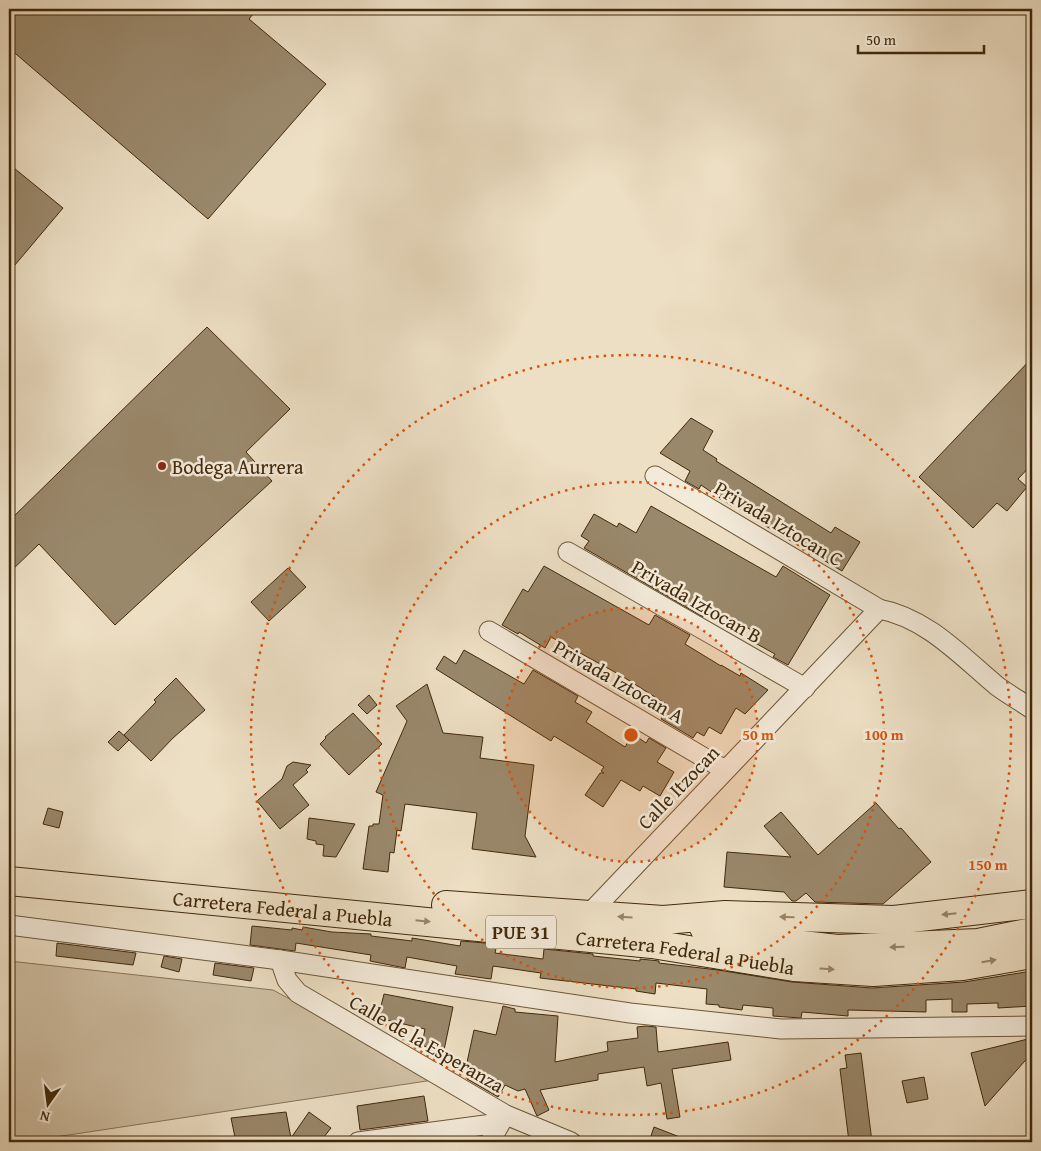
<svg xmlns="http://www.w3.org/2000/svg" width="1041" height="1151" font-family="'Gentium Book Plus',serif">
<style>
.green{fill:#d0c0a4;stroke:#887457}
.building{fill:#9a886b;stroke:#41290a}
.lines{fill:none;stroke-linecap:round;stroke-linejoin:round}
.minor-casing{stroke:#6c5638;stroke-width:21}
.primary-casing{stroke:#41290a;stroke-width:30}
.minor{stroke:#f3ead9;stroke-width:19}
.primary{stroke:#eddfc4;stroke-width:28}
.oneway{fill:#978467}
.ring{fill:none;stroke:#d7540c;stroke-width:2.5;stroke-dasharray:2.5 5}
.poi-dot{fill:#8f2418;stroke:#f3ead9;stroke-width:2}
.labels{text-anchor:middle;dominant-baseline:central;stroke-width:5;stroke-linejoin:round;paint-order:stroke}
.shield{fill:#f3ead9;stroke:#766348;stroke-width:1}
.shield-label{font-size:19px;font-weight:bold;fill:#41290a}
.poi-label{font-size:20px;fill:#41290a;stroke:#f3ead9;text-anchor:start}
.street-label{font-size:20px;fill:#41290a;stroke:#f3ead9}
.centre{fill:#d7540c;stroke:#f3ead9;stroke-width:2.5}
.ring-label{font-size:15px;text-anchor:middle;font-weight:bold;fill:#d7540c;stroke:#f3ead9;stroke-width:5;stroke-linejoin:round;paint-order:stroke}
</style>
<rect width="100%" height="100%" fill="#eddfc4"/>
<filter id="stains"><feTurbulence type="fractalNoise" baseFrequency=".004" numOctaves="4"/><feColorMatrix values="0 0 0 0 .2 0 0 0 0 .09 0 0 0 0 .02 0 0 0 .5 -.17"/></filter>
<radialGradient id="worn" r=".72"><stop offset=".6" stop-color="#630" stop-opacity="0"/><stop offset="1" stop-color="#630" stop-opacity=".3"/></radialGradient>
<polygon class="green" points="9,961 273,990 440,1079 22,1142 9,1142"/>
<g class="building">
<polygon points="9,9 257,9 249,19 326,84 208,219 9,48"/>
<polygon points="9,164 63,208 9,272"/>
<polygon points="207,327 290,409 246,452 272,481 115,625 39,544 9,573 9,521"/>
<polygon points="1032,358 1032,464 1018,479 1027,487 1007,511 997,503 973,528 919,477"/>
<polygon points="691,418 713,431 703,450 717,459 716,461 831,533 835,527 860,542 842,571 769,528 733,504 732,506 701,485 699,489 685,481 690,471 660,453"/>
<polygon points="651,506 776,577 783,566 830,595 788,665 773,657 775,654 748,639 753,631 710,606 703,617 584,548 589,541 581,536 594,514 617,527 619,523 636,533"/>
<polygon points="544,566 649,625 655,615 690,635 685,644 721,666 721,665 740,676 741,673 768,690 745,714 736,708 721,734 709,727 704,736 697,732 693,738 661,719 669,706 622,676 551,637 545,648 519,632 518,634 502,625 523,589 528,592"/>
<polygon points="288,568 306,587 269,621 251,602"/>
<polygon points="464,650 524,684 533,670 578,696 575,702 592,712 586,722 625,747 633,734 646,743 649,738 666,748 657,762 674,772 660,796 643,786 640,791 621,780 603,807 585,795 600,773 604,773 601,771 604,767 554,736 551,741 436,669 444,656 456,664"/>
<polygon points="176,678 205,710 173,738 151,761 124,735 156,702 154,700"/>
<polygon points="427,684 443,733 483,737 480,758 534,765 525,836 536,857 472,849 477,813 405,804 401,831 397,830 394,853 390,852 388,872 363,869 369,826 373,826 373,824 379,824 383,795 376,792 407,721 396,706"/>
<polygon points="369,695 377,705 367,714 358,705"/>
<polygon points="353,713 382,744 349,775 320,744 326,738 325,737"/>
<polygon points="119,731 129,740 118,751 108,742"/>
<polygon points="293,762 311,765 306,770 308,772 293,785 309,805 280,829 257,801 282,779 287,766"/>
<polygon points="876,803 899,829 901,828 931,862 883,904 815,902 806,893 796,901 792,901 784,892 724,887 727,852 791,857 764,826 781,812 818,855"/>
<polygon points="48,808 63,812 59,828 43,824"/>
<polygon points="309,818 355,824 336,857 323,856 324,845 316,844 316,841 307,839"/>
<polygon points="252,926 292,930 292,928 302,930 303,927 332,932 371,934 371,936 412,941 412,938 460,946 461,941 497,944 495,953 543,959 544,949 593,954 593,956 640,961 640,959 650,960 659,961 659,963 718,970 792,982 872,988 964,982 1032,971 1032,1006 998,1008 998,1003 967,1004 967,1012 952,1012 952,999 926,1000 926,1012 848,1010 848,1016 802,1012 801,1018 773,1016 773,1008 743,1005 742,1010 719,1007 719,1005 706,1004 707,989 656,983 655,994 636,991 636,989 540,978 541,973 493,966 491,979 455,974 457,966 407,957 405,968 370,961 371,955 296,943 295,951 250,945"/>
<polygon points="57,943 136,953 133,965 56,956"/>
<polygon points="164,956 182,959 179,972 161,967"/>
<polygon points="215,963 254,968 251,981 213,975"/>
<polygon points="384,994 453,1007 443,1055 422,1045 425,1029 378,1018"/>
<polygon points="503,1006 515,1009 515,1012 558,1016 555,1062 608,1051 607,1042 638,1038 637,1027 646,1026 656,1027 658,1052 728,1042 731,1060 672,1069 680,1117 667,1119 661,1083 647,1086 644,1067 598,1074 598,1080 540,1090 549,1110 537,1116 525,1089 518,1091 505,1085 498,1097 467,1079 474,1069 466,1067 474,1030 496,1035"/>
<polygon points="1032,1038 1032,1053 985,1106 971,1053"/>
<polygon points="861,1053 872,1142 849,1142 840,1069 847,1068 845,1055"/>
<polygon points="924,1077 928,1099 907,1103 902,1081"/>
<polygon points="424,1096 428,1121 360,1130 357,1106"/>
<polygon points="286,1112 291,1138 309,1112 331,1128 320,1142 236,1142 231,1118"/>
<polygon points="654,1127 690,1141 690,1142 649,1142"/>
</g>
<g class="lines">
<g class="minor-casing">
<g id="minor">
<path d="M655,476L879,609C927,618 961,656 997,686C1008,694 1020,701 1032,709"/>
<polyline points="568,552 805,688"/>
<polyline points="489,631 725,770"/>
<path d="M588,921L589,914C685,812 783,711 879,609"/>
<polyline points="9,925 280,960 630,1013 781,1029 1032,1026"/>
<polyline points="280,960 287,980 298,993 506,1115 571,1142"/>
<polyline points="358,1142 500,1123"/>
<polyline points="490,1142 505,1115"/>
</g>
</g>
<g class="primary-casing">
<g id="primary">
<path id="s1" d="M9,881L652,944L794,967L873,972L963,966L1032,954"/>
<polyline points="446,905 663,920 725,915 894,920 1032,904"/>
<polyline points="704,928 776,942 837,949 978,943 1032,932"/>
</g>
</g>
<use href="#minor" class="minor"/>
<use href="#primary" class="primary"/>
</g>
<defs><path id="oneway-solid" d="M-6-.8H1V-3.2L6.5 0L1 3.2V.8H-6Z" transform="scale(1.25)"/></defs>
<g class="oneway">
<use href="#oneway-solid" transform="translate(949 914) rotate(174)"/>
<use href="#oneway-solid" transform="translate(625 917) rotate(-176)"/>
<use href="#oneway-solid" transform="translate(787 917) rotate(-178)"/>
<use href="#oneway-solid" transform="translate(423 921) rotate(6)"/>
<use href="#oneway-solid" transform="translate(897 947) rotate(178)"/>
<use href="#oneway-solid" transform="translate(989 961) rotate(-10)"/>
<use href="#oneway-solid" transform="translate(827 969) rotate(3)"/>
</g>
<circle cx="631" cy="735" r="127" fill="#d7540c" fill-opacity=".12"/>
<g class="ring">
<circle cx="631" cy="735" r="127"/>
<circle cx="631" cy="735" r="253"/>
<circle cx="631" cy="735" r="380"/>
</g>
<circle class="poi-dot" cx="162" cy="466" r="5"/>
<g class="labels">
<rect class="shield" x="486" y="915.5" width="70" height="33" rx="4"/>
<g class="shield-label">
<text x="521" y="932">PUE 31</text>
</g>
<g class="poi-label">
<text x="172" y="466">Bodega Aurrera</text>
</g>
<g class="street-label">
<text transform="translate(779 523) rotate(31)">Privada Iztocan C</text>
<text transform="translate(697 601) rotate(30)">Privada Iztocan B</text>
<text transform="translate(619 681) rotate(30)">Privada Iztocan A</text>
<text transform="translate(678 787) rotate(-46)">Calle Itzocan</text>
<text stroke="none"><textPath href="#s1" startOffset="275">Carretera Federal a Puebla</textPath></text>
<text stroke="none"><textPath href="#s1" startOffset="680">Carretera Federal a Puebla</textPath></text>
<text transform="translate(427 1043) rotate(30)">Calle de la Esperanza</text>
</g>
</g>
<circle cx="631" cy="735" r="8" class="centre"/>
<g class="ring-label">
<text x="758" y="740">50 m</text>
<text x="884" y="740">100 m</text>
<text x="988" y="870">150 m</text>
</g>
<rect width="1041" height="1151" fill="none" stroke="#eddfc4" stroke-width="30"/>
<rect x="10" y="10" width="1021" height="1131" fill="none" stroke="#41290a" stroke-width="2.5"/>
<rect x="15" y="15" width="1011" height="1121" fill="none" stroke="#41290a"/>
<g transform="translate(48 1104) rotate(194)" stroke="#f3ead9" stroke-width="4" paint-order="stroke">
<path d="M0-4L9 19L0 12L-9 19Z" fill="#41290a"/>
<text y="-8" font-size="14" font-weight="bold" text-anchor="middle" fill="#41290a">N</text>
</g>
<path d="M858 45v8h126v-8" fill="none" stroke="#41290a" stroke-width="2.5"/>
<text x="866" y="45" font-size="15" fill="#41290a" stroke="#f3ead9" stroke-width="4" paint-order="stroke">50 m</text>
<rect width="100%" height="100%" filter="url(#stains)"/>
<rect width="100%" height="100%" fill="url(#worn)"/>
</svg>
